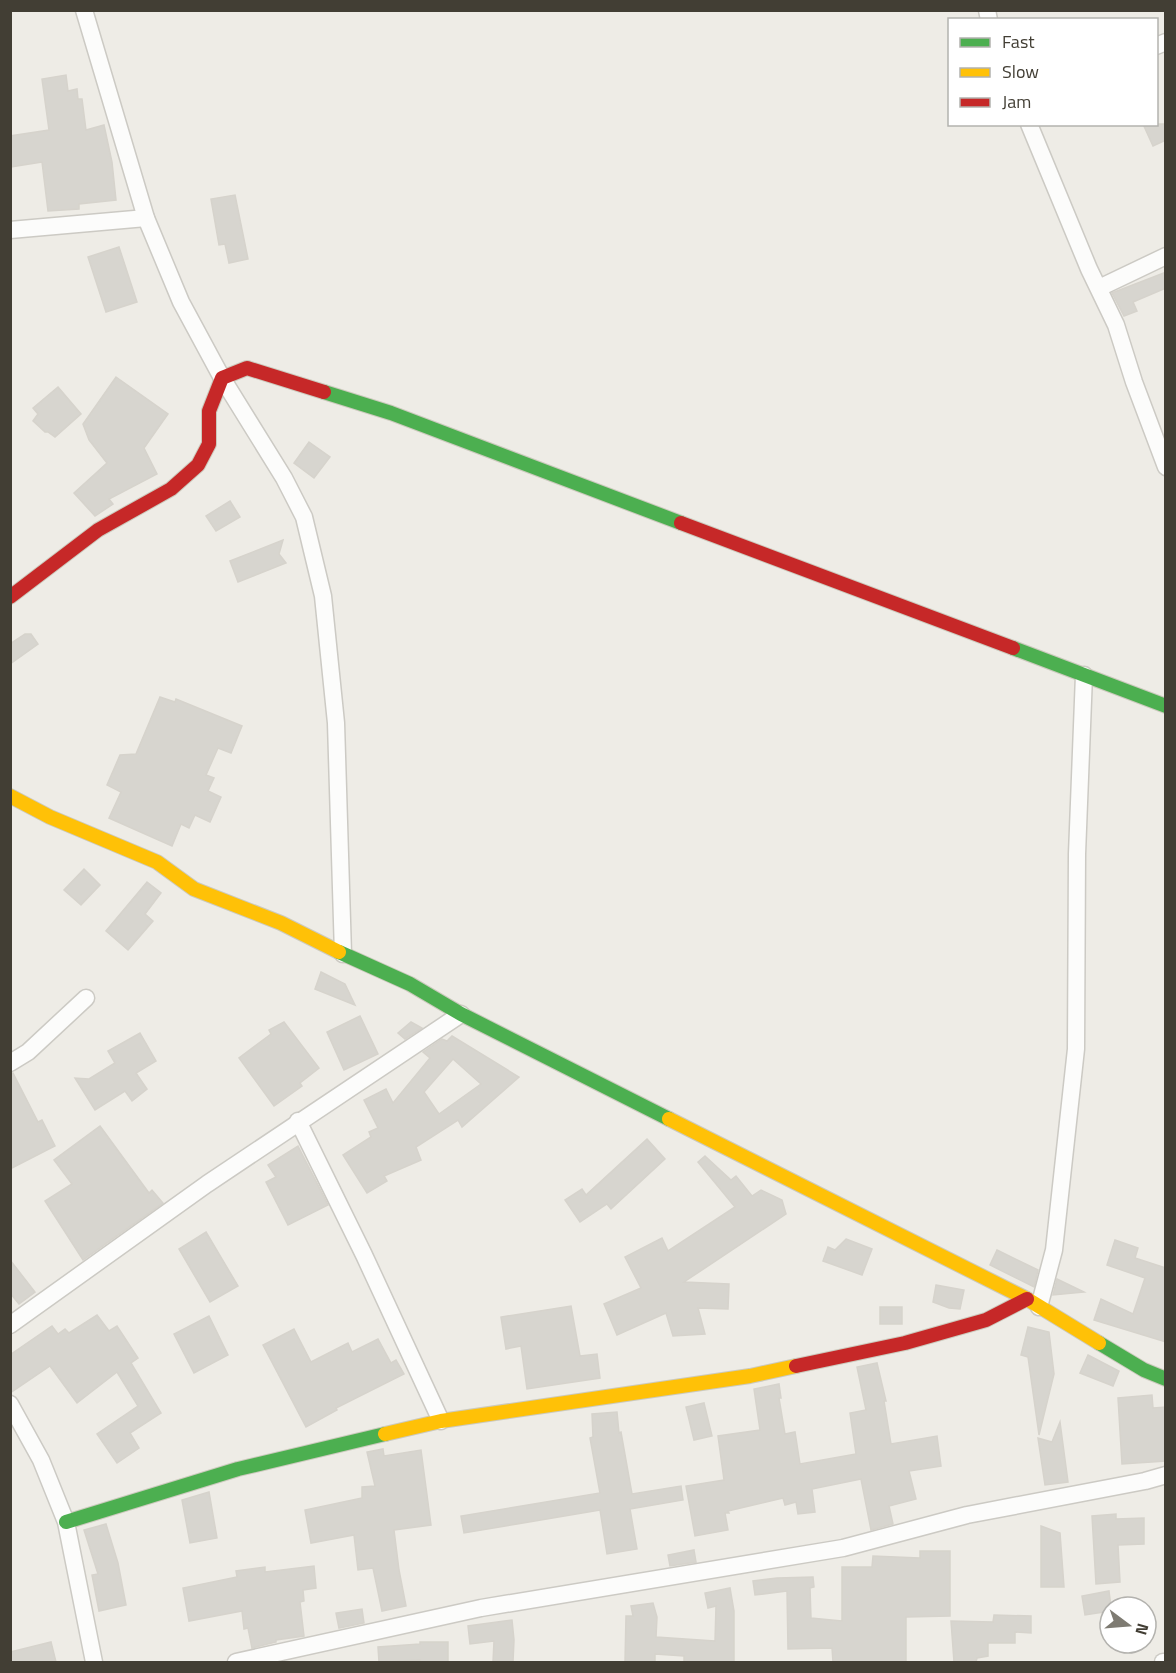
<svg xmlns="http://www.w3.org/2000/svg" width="1176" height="1673" font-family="'Titillium Web',sans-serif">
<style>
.building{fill:#d7d5cf;stroke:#d6d3cc;stroke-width:1.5;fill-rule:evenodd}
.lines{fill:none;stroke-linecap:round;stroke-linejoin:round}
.street-casing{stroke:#cccac4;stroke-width:19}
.fast-casing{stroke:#cccabd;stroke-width:16}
.slow-casing{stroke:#cccabd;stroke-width:16}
.jam-casing{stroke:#cccabd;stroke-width:16}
.street{stroke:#fcfcfb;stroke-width:16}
.fast{stroke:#4caf50;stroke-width:14}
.slow{stroke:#ffc107;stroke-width:14}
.jam{stroke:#c62828;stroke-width:14}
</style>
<rect width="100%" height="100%" fill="#eeece6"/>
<g class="building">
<polygon points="66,75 68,91 77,89 78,99 82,99 86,130 104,125 112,162 116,200 79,204 79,209 48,211 42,162 10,167 10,136 49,130 42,79"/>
<polygon points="1143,124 1166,124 1166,140 1153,146"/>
<polygon points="235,195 248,259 229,263 225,244 219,245 211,199"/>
<polygon points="119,247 137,302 106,312 88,257"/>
<polygon points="1166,272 1166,288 1133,302 1137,311 1124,316 1112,293"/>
<polygon points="116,377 168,414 144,448 157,474 109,499 113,504 95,516 74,493 107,463 89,440 83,424"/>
<polygon points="58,387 81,414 55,437 48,432 45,432 33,421 38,414 33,408"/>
<polygon points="309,442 330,457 314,478 294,463"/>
<polygon points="230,501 240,517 216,531 206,516"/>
<polygon points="283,540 279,554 286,563 238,582 230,561"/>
<polygon points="25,634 31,634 38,644 10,664 10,644"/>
<polygon points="160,697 175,702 176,699 242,726 231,753 218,748 206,775 214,778 208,791 221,797 210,822 195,815 189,828 181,824 172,846 109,818 121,792 107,785 120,755 136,754"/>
<polygon points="84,869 100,885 81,905 64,890"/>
<polygon points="147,882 161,893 145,914 153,921 128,950 106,931"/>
<polygon points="321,972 345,984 355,1005 315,989"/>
<polygon points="360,1016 378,1054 344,1070 327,1032"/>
<polygon points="284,1022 319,1068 300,1083 302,1086 274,1106 239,1058 271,1034 269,1030"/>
<polygon points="411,1022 422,1028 405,1039 398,1033"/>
<polygon points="140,1033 156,1061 136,1073 147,1089 132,1101 125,1091 95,1110 75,1078 89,1079 115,1063 108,1051"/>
<path d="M452,1036L519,1077L462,1127L458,1120L416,1147L421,1160L384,1176L387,1181L367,1193L343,1155L371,1137L369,1132L378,1128L364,1100L386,1089L393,1103L430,1058L423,1052L442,1039L447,1041ZM453,1059L481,1084L439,1114L424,1092Z"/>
<polygon points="10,1073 13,1073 38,1122 42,1120 55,1146 10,1169"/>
<polygon points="100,1126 149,1193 152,1190 163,1203 83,1260 45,1201 72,1184 54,1160"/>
<polygon points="647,1139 665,1159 611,1209 607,1204 580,1222 565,1200 582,1189 586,1195"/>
<polygon points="298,1146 328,1205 288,1225 266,1182 276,1177 268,1165"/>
<polygon points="705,1156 731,1180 736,1176 752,1196 761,1190 782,1200 786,1214 684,1282 729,1284 728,1309 698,1308 705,1334 673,1336 666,1313 617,1335 604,1304 641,1288 625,1257 662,1238 668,1251 735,1207 698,1162"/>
<polygon points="206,1232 238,1286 210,1302 179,1249"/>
<polygon points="846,1239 872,1249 862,1275 823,1261 828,1247 835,1250"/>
<polygon points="1115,1240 1138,1248 1135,1258 1166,1268 1166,1342 1094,1320 1101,1299 1133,1314 1145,1278 1107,1265"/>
<polygon points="997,1250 1038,1270 1034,1287 990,1265"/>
<polygon points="10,1260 35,1292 19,1304 10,1293"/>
<polygon points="1057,1279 1084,1292 1053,1295"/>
<polygon points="936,1285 964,1290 960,1309 949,1308 933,1302"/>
<polygon points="571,1306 580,1356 597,1354 600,1378 527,1389 521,1346 506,1349 501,1317"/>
<rect x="880" y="1307" width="22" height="17"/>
<polygon points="97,1315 109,1331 117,1326 138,1358 131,1363 161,1413 130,1433 139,1448 117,1463 97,1434 138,1406 117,1372 77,1403 50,1366 10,1393 10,1355 52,1326 58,1334 65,1329 69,1333"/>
<polygon points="209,1316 228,1355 194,1373 174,1334"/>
<polygon points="1028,1327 1049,1332 1054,1374 1039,1435 1028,1357 1021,1355"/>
<polygon points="294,1329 311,1362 348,1343 352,1352 378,1339 391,1363 396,1360 404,1374 336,1408 337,1410 306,1427 263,1345"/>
<polygon points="1088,1355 1119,1371 1113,1386 1080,1373"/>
<polygon points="877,1363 886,1401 884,1401 891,1444 937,1436 941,1466 909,1471 916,1499 889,1506 893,1524 871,1530 861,1479 812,1489 815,1512 798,1514 796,1502 785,1505 783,1498 728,1511 729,1513 725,1513 728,1530 695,1536 686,1486 724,1480 718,1436 760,1430 754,1389 779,1384 781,1398 779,1398 785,1434 795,1432 800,1464 856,1454 850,1413 866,1410 857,1367"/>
<polygon points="1152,1395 1153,1408 1166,1407 1166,1461 1122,1464 1118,1398"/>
<polygon points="704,1403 712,1436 694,1440 686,1407"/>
<polygon points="617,1412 619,1433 621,1432 632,1494 681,1486 683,1500 630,1509 637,1549 607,1554 600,1510 464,1533 461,1516 600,1493 590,1438 593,1437 592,1414"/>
<polygon points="1060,1422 1068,1482 1045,1485 1038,1438 1052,1442"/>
<polygon points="383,1449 384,1456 421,1450 431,1525 394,1530 399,1570 406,1606 382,1611 373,1568 358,1570 354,1535 311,1543 305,1510 362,1498 362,1487 375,1486 367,1452"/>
<polygon points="209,1492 217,1538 190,1543 182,1500"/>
<polygon points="1116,1514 1116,1519 1144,1518 1144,1544 1118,1545 1120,1582 1096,1584 1092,1516"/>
<polygon points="106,1524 118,1563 126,1605 99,1611 92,1575 98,1574 84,1530"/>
<polygon points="1041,1526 1060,1533 1064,1587 1041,1587"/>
<polygon points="694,1550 696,1562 670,1566 668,1555"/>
<polygon points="920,1551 950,1551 950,1616 906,1617 906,1662 833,1662 832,1648 788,1649 787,1591 755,1595 753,1581 777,1578 813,1577 814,1587 810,1588 811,1618 842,1621 842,1567 872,1567 873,1556 920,1558"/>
<polygon points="314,1566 316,1588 303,1590 304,1601 300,1602 304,1636 276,1640 276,1642 252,1648 248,1628 244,1629 242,1611 189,1621 183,1588 237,1577 236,1571 265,1567 265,1572"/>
<polygon points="730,1588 734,1611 734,1662 684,1662 684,1656 655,1654 655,1662 625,1662 626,1616 633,1616 631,1606 653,1603 657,1617 656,1637 715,1641 716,1606 708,1608 705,1593"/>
<polygon points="1109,1591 1111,1607 1110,1611 1085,1615 1082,1596"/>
<polygon points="362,1609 364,1623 339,1628 336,1613"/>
<polygon points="994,1615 1031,1616 1031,1633 1015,1632 1015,1643 988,1643 988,1656 977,1658 976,1662 954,1662 951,1621 993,1622"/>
<polygon points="512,1620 514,1640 513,1662 493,1662 494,1641 470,1644 468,1626"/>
<polygon points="51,1642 56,1662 10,1662 10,1652"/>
<polygon points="420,1642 448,1642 448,1662 420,1662 420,1660 379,1662 378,1647 420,1644"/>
</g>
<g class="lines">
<g class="street-casing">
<g id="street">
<polyline points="84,10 146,218 181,302 222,378 284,478 304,517 323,596 336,723 343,954"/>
<polyline points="987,10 989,20"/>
<polyline points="1156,46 1166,42"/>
<polyline points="1029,124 1089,269 1116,325 1134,382 1166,467"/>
<polyline points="10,230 146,218"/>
<polyline points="1099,288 1166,256"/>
<polyline points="10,1063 28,1052 86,998"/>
<polyline points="298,1121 364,1255 441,1421"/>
<polyline points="1039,1307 1054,1250 1076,1049 1077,854 1084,675"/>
<polyline points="10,1325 207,1184 461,1014"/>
<polyline points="10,1404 41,1460 66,1522 94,1662"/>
<polyline points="236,1662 481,1608 843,1548 967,1515 1145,1481 1166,1475"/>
<polyline points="1163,1662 1166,1662"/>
</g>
</g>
<g class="fast-casing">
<g id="fast">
<polyline points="324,392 391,413 681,523"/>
<polyline points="1013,648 1166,706"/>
<polyline points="339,952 410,984 461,1014 669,1119"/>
<polyline points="1099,1343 1144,1370 1166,1379"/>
<polyline points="66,1522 238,1469 385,1434"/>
</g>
</g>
<g class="slow-casing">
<g id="slow">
<polyline points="10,796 50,817 157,862 194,889 281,923 339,952"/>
<polyline points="669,1119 1027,1299 1099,1343"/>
<polyline points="385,1434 441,1421 750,1376 796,1366"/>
</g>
</g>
<g class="jam-casing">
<g id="jam">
<polyline points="681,523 1013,648"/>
<polyline points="10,597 98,530 171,489 198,465 209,444 209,411 222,378 247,368 324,392"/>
<polyline points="796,1366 905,1343 986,1320 1027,1299"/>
</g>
</g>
<use href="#street" class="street"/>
<use href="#fast" class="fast"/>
<use href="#slow" class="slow"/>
<use href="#jam" class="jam"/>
</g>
<rect width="1176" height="1673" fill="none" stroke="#423e34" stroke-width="24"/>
<rect x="948" y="18" width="210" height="108" fill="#ffffff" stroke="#b3b2ae" stroke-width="1.5"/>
<rect x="960" y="38" width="30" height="9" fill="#4caf50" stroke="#b3b2ae" stroke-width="1.5"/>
<text x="1002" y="48" font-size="18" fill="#423e34">Fast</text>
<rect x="960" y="68" width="30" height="9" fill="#ffc107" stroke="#b3b2ae" stroke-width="1.5"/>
<text x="1002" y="78" font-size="18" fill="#423e34">Slow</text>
<rect x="960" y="98" width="30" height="9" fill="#c62828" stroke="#b3b2ae" stroke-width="1.5"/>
<text x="1002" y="108" font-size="18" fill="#423e34">Jam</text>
<g transform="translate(1128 1625) rotate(106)"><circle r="28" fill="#ffffff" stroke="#b3b2ae" stroke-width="1.5"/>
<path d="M0-4.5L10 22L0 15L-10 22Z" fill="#7e7b72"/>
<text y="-9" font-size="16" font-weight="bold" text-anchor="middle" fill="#423e34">N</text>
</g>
</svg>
